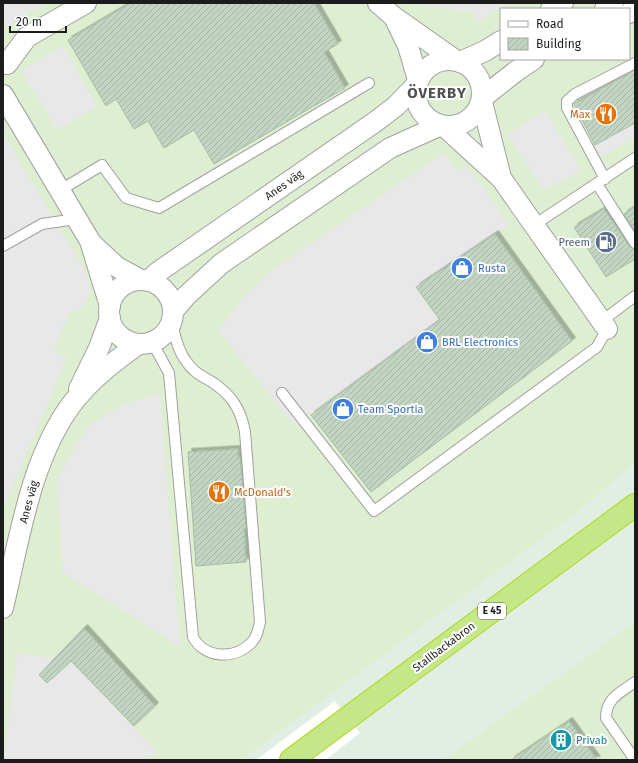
<svg xmlns="http://www.w3.org/2000/svg" width="638" height="763" font-family="'Fira Sans',sans-serif">
<style>
.commercial{fill:#ddefd0;fill-rule:evenodd}
.parking{fill:#e8e8e8}
.pier{fill:#fff}
.building{fill:url(#building-hatch);stroke:#a4bfa4;filter:url(#shadow)}
.lines{fill:none;stroke-linecap:round;stroke-linejoin:round}
.lane-casing{stroke:#a0a0a0;stroke-width:12}
.street-casing{stroke:#a0a0a0;stroke-width:22}
.highway-casing{stroke:#b3d822;stroke-width:24}
.lane{stroke:#fff;stroke-width:10}
.street{stroke:#fff;stroke-width:20}
.highway{stroke:#c4e787;stroke-width:22}
.labels{text-anchor:middle;dominant-baseline:central;stroke-width:4;stroke-linejoin:round;paint-order:stroke}
.shield{fill:#fff;stroke:#606060;stroke-width:1}
.shield-label{font-size:10px;font-weight:bold;fill:#1c1c1c}
.food-label{font-size:11px;fill:#c56008;stroke:#fff;text-anchor:end}
.street-label{font-size:11px;fill:#1c1c1c;stroke:#fff}
.service-label{font-size:11px;fill:#4e5e75;stroke:#fff;text-anchor:end}
.shop-label{font-size:11px;fill:#366cbe;stroke:#fff;text-anchor:start}
.culture-label{font-size:11px;fill:#0d838f;stroke:#fff;text-anchor:start}
.district-label{font-size:15px;font-weight:bold;letter-spacing:1px;fill:#4f4f4f;stroke:#fff}
</style>
<defs>
<pattern id="building-hatch" width="6" height="6" patternUnits="userSpaceOnUse"><rect width="6" height="6" fill="#c2d4c2"/><path d="M-1 1l2-2M0 6l6-6M5 7l2-2" fill="none" stroke="#a6b5a6"/></pattern>
<filter id="shadow"><feDropShadow dx="3.5" dy="-3.5" stdDeviation="0" flood-color="#0004"/></filter>
</defs>
<rect width="100%" height="100%" fill="#e1eee4"/>
<g class="commercial">
<path d="M3,3H635V462L579,511L241,760H3ZM501,9H629V59H501Z"/>
<polygon points="635,622 635,760 443,760"/>
</g>
<g class="parking">
<polygon points="3,3 47,3 10,25 3,26"/>
<polygon points="416,3 510,3 478,22 472,11 465,12"/>
<polygon points="63,46 97,106 57,130 21,71"/>
<polygon points="545,110 581,170 568,179 543,189 507,134"/>
<polygon points="635,123 635,138 601,157 595,145"/>
<polygon points="3,133 87,274 90,285 89,298 80,309 68,315 54,351 67,357 3,509"/>
<polygon points="444,153 457,171 467,165 509,225 416,287 440,320 294,426 218,330 243,298 272,270"/>
<polygon points="160,394 180,647 63,573 57,479 88,426 126,403"/>
<polygon points="17,653 55,658 64,668 71,661 157,752 144,760 6,760 5,751"/>
</g>
<polygon class="pier" points="335,701 360,733 337,751 325,760 256,760"/>
<g class="building">
<polygon points="131,3 314,3 338,44 324,52 345,88 214,164 194,130 164,148 148,121 134,129 116,99 106,106 68,40"/>
<polygon points="635,70 635,123 595,145 574,104"/>
<polygon points="635,207 635,231 624,214"/>
<polygon points="604,209 630,247 635,249 635,259 606,277 574,227"/>
<polygon points="495,234 572,341 371,492 311,415 440,320 416,287"/>
<polygon points="238,449 238,457 240,457 246,528 244,528 246,562 196,566 188,452"/>
<polygon points="84,628 155,706 134,726 71,661 47,683 39,675"/>
<polygon points="569,721 597,760 511,760"/>
</g>
<g class="lines">
<g class="lane-casing">
<g id="lane">
<polyline points="605,179 567,108 567,101 575,94 635,63"/>
<polyline points="597,184 635,243"/>
<polyline points="59,191 102,165 126,198 159,208 369,83"/>
<polyline points="534,225 635,158"/>
<polyline points="3,246 42,224 76,219"/>
<polyline points="602,321 635,296"/>
<path d="M152,342L169,373L193,637C205,659 235,660 252,642C257,637 258,630 260,622L245,432C241,410 232,395 212,382C202,376 193,372 186,361C178,351 175,336 172,324"/>
<polyline points="282,393 374,511 597,347 607,329"/>
<path d="M635,682C620,693 606,698 606,718L635,760"/>
</g>
</g>
<g class="street-casing">
<g id="street">
<polyline points="378,3 394,17 455,60"/>
<polyline points="551,9 563,3"/>
<polyline points="605,9 613,3"/>
<polyline points="629,13 635,9"/>
<polyline points="395,19 408,46 418,80"/>
<circle cx="449" cy="93" r="33"/>
<polyline points="460,62 485,51 501,41"/>
<polyline points="7,64 27,37 86,3"/>
<polyline points="3,95 90,241 110,306"/>
<polyline points="482,98 515,72 534,59"/>
<polyline points="482,102 501,178"/>
<polyline points="445,127 501,178 607,329"/>
<polyline points="91,243 117,267 141,280"/>
<circle cx="141" cy="312" r="32"/>
<polyline points="148,281 158,272 375,122 396,106 417,84"/>
<polyline points="174,310 186,296 222,263 390,148 439,126"/>
<polyline points="79,389 99,348 110,318"/>
<path d="M3,608C19,541 30,461 71,405C89,381 114,361 139,344"/>
</g>
</g>
<g class="highway-casing">
<polyline id="highway" points="291,760 635,505"/>
</g>
<use href="#lane" class="lane"/>
<use href="#street" class="street"/>
<use href="#highway" class="highway"/>
</g>
<defs>
<g id="restaurant-disc" transform="scale(1.15)"><circle r="9.5" fill="#e8710a" stroke="#fff"/><path d="M-5-6h1v4h1v-4h1v4h1v-4h1v5L-1.5 .5V6h-2V.5L-5-1ZM5-6V6H3V1.5H1.5Q1.5-4 5-6Z" fill="#fff"/></g>
<g id="fuel-disc" transform="scale(1.15)"><circle r="9.5" fill="#5c6f8a" stroke="#fff"/><path d="M-5.5-6h7V0h2V4h1.3V-2.5L3-4.5l.8-.8L6-3V5H2.5V1h-1V6h-7ZM-4.2-4.7v3.2H.2V-4.7Z" fill="#fff"/></g>
<g id="shop-disc" transform="scale(1.15)"><circle r="9.5" fill="#3f7fe0" stroke="#fff"/><path d="M-5-2.5h2.3a2.7 3.5 0 0 1 5.4 0H5L5.5 6h-11ZM-1.5-2.5h3a1.5 2.3 0 0 0-3 0Z" fill="#fff"/></g>
<g id="building-disc" transform="scale(1.15)"><circle r="9.5" fill="#0f9aa8" stroke="#fff"/><path d="M-4-6H4V6H1V3H-1V6H-4ZM-2.5-4.3h1.7v1.8h-1.7ZM.8-4.3h1.7v1.8H.8ZM-2.5-1h1.7V.8h-1.7ZM.8-1h1.7V.8H.8Z" fill="#fff"/></g>
</defs>
<g fill-rule="evenodd">
<use href="#restaurant-disc" x="606" y="114"/>
<use href="#fuel-disc" x="606" y="242"/>
<use href="#shop-disc" x="462" y="268"/>
<use href="#shop-disc" x="427" y="342"/>
<use href="#shop-disc" x="343" y="409"/>
<use href="#restaurant-disc" x="219" y="492"/>
<use href="#building-disc" x="561" y="740"/>
</g>
<g class="labels">
<rect class="shield" x="478" y="603" width="28" height="16" rx="3"/>
<g class="shield-label">
<text x="492" y="611">E 45</text>
</g>
<g class="food-label">
<text x="590" y="114">Max</text>
<text x="234" y="492" text-anchor="start">McDonald's</text>
</g>
<g class="street-label">
<text transform="translate(284 185) rotate(-35)">Anes väg</text>
<text transform="translate(29 502) rotate(-75)">Anes väg</text>
<text transform="translate(444 647) rotate(-37)">Stallbackabron</text>
</g>
<g class="service-label">
<text x="590" y="242">Preem</text>
</g>
<g class="shop-label">
<text x="478" y="268">Rusta</text>
<text x="442" y="342">BRL Electronics</text>
<text x="358" y="409">Team Sportia</text>
</g>
<g class="culture-label">
<text x="576" y="740">Privab</text>
</g>
<g class="district-label">
<text x="437" y="93">ÖVERBY</text>
</g>
</g>
<rect width="638" height="763" fill="none" stroke="#1c1c1c" stroke-width="8"/>
<rect x="500" y="8" width="130" height="52" fill="#ffffff" stroke="#a4a4a4"/>
<rect x="508" y="21" width="20" height="6" fill="#ffffff" stroke="#a4a4a4"/>
<text x="536" y="28" font-size="12" fill="#1c1c1c">Road</text>
<rect x="508" y="38" width="20" height="12" fill="url(#building-hatch)" stroke="#a4a4a4"/>
<text x="536" y="48" font-size="12" fill="#1c1c1c">Building</text>
<path d="M10 26v6h56v-6" fill="none" stroke="#1c1c1c" stroke-width="2"/>
<text x="16" y="26" font-size="12" fill="#1c1c1c" stroke="#ffffff" stroke-width="3" paint-order="stroke">20 m</text>
</svg>
